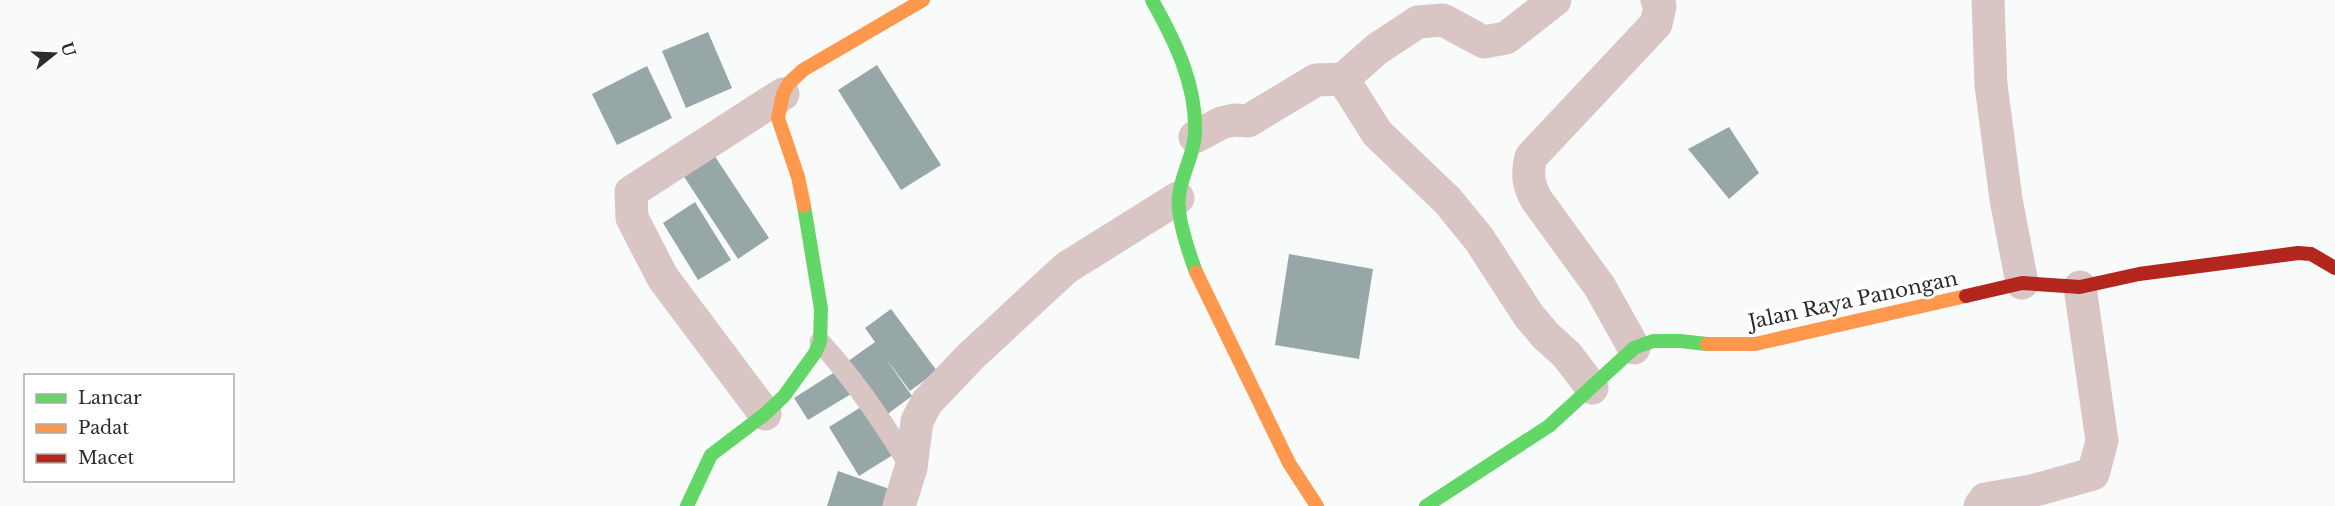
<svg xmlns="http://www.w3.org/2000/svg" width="2335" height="506" font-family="'Libre Baskerville',serif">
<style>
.building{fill:#97a7a7}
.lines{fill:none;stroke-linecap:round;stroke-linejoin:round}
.lane{stroke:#dac5c5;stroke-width:21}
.street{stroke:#dac5c5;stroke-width:33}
.fast{stroke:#63d668;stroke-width:14}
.slow{stroke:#ff974d;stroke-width:14}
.jam{stroke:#b3261e;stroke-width:14}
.labels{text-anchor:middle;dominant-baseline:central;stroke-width:6;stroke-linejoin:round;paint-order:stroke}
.street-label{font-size:20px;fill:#2b2d2d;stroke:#fff}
</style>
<rect width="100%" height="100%" fill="#f9fbfb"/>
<g class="building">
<polygon points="708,32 732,88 686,108 662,51"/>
<polygon points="877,65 941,165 901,190 838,90"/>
<polygon points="647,66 672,118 617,145 592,94"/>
<polygon points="1729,127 1759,173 1729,199 1688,149"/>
<polygon points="708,146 769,238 738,259 677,166"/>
<polygon points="695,202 731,260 698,280 663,223"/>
<polygon points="1289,254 1373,269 1359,359 1275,345"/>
<polygon points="891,309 937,371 910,391 884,356 912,396 882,418 844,364 875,342 865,328"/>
<polygon points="841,368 856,391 808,420 794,398"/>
<polygon points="866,404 896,453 859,476 829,427"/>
<polygon points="838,471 898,492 894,506 827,506"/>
</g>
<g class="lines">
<path class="lane" d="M820,342C855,380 884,423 911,468"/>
<g class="street">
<polyline points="1988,0 1991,85 2006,199 2022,283"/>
<polyline points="1343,79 1377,133 1448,201 1479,239 1529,316 1546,336 1567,355 1592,388"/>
<polyline points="1195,137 1221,123 1234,120 1248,121 1316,80 1343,79 1377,49 1418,22 1443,20 1484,42 1506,38 1555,0"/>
<path d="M1634,348L1600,287L1536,199C1528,184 1527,174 1531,157L1656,24L1660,6L1657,0"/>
<polyline points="765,414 663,278 632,218 631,192 783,94"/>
<polyline points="899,506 911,468 917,421 927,402 971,356 1066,268 1178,198"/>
<polyline points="1980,506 1985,499 2032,491 2093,474 2102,441 2080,287"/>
</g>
<g class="fast">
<path d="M1152,0C1175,41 1197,85 1195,134C1194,155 1181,175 1179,196C1176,216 1189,253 1196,272"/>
<polyline points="687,506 711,455 765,414 784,396 815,353 820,342 821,309 804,206"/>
<polyline points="1426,506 1549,426 1634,348 1653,341 1680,341 1707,344"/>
</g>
<g class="slow">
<polyline points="804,206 798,177 778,118 783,94 789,83 803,70 923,0"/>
<polyline points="1196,272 1289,463 1317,506"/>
<polyline points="1707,344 1755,344 1966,296"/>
</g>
<polyline class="jam" points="1966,296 2022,283 2080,287 2139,274 2298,253 2311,254 2335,268"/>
</g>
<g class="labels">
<g class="street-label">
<text transform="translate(1853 300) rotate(-12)">Jalan Raya Panongan</text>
</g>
</g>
<rect x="24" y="374" width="210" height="108" fill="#ffffff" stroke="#aaabab" stroke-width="1.5"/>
<rect x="36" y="394" width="30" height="9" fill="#63d668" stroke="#aaabab" stroke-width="1.5"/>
<text x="78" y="404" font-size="18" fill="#2b2d2d">Lancar</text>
<rect x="36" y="424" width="30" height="9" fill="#ff974d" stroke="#aaabab" stroke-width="1.5"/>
<text x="78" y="434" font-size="18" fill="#2b2d2d">Padat</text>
<rect x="36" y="454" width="30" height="9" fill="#b3261e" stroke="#aaabab" stroke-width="1.5"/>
<text x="78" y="464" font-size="18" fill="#2b2d2d">Macet</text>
<g transform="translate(54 54) rotate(72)" stroke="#ffffff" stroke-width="4.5" paint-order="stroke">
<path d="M0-4.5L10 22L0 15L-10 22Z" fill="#2b2d2d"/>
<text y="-9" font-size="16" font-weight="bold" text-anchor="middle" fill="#2b2d2d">U</text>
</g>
</svg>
